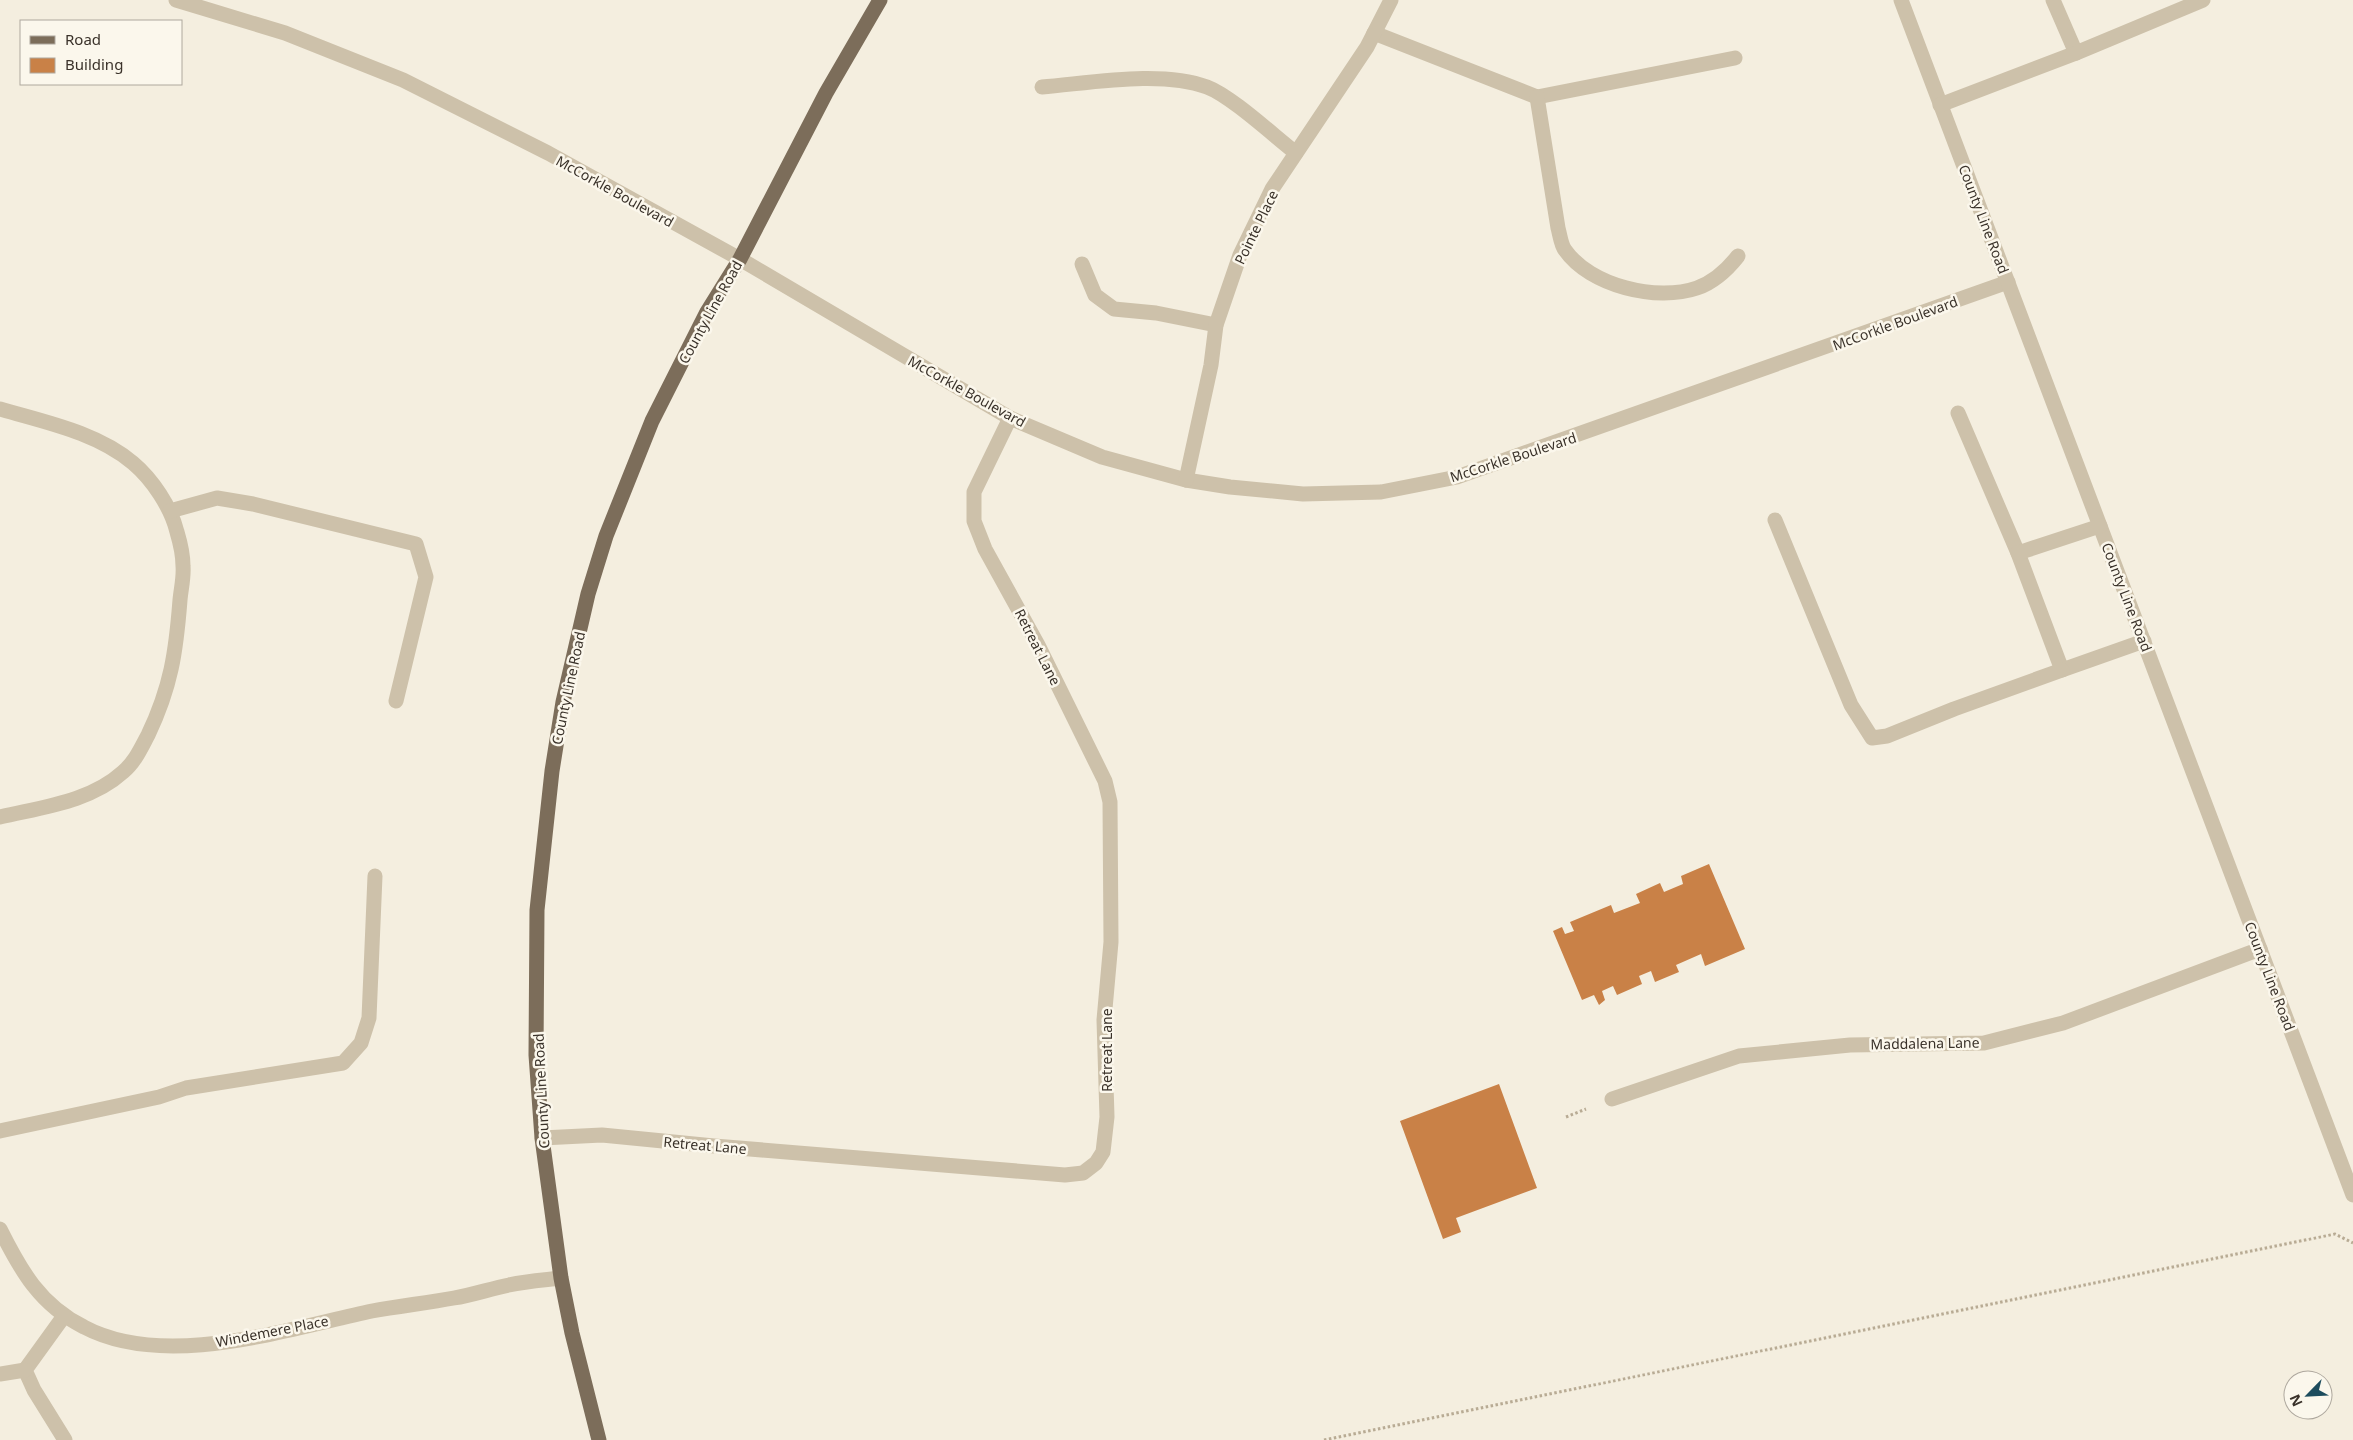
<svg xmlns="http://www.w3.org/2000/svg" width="2353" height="1440" font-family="'Noto Sans',sans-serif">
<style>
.building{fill:#c98147}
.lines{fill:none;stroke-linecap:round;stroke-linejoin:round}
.path{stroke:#b8ab94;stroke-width:3;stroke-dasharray:2.5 2.5;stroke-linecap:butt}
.minor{stroke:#cdc1aa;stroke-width:15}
.major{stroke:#7c6d5a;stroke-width:15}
.labels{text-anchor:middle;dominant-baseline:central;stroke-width:5;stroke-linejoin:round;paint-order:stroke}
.street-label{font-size:14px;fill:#3a322a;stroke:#fbf7ec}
</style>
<rect width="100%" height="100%" fill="#f4eedf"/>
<g class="building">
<polygon points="1709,864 1745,949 1705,966 1701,954 1676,965 1679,972 1655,982 1651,971 1639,976 1642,984 1617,995 1613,986 1602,991 1605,1000 1599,1005 1594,995 1582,1000 1553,931 1562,927 1565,934 1574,931 1570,922 1611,905 1614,913 1640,903 1636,894 1660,883 1664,892 1683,884 1681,876"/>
<polygon points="1499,1084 1537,1188 1456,1218 1461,1232 1443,1239 1400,1121"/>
</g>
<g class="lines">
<g class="path">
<polyline points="1566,1117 1586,1109"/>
<polyline points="1324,1440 2335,1234 2353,1243"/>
</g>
<g class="minor">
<polyline points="176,0 285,33 403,80 548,153 740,259 1010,418 1102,457 1186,480 1230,487 1303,494 1381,492 1457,477 2008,282"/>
<polyline points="1901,0 2353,1195"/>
<polyline points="2053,0 2076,53"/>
<polyline points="1374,33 1537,97 1735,58"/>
<path d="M1042,87C1091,83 1161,70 1207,87C1231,96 1274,136 1296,153"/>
<path d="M1537,97L1558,228C1560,235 1561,245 1565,250C1590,286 1657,302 1697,288C1714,282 1727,270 1738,256"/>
<polyline points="1940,105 2076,53 2203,0"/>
<polyline points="1082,264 1095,295 1114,309 1156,313 1216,325"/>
<path d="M0,409C44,422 96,432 133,463C152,479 171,507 177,532C180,542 183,555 183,566C184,577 181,589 180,600C176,652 171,687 148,735C141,748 135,762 123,772C90,802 42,807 0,817"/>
<polyline points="1958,413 2018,553 2062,670 2144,641"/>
<polyline points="1186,480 1211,365 1216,325 1240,255 1272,189 1367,47 1391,0"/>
<polyline points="170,511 217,498 253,504 416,544 426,577 396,701"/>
<polyline points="1775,520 1851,705 1872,738 1887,736 1954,709 2062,670"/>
<polyline points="2018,553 2100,526"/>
<polyline points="1612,1099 1739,1056 1850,1045 1984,1043 2063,1023 2260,949"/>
<polyline points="0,1131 159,1097 186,1088 343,1063 361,1043 369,1018 375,876"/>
<polyline points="542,1138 602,1135 714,1146 1065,1175 1083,1173 1096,1163 1103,1152 1107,1117 1104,1020 1111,942 1110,802 1105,781 1038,645 985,549 974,521 974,492 1010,418"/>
<path d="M0,1229C21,1271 40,1305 84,1327C165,1370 287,1329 372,1311C399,1306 427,1303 454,1298C472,1295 490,1289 509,1285C526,1281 544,1280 561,1278"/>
<polyline points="64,1316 25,1370 34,1390 65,1440"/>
<polyline points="0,1374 25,1370"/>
</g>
<polyline class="major" points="599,1440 572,1333 561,1278 542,1138 536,1055 537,910 552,771 563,702 588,594 606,536 652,421 707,312 740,259 826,93 880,0"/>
</g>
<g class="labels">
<g class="street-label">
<text transform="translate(615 191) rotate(29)">McCorkle Boulevard</text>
<text transform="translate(1984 219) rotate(69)">County Line Road</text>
<text transform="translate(1256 227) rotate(-64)">Pointe Place</text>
<text transform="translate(710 312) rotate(-61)">County Line Road</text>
<text transform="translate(1895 323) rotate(-20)">McCorkle Boulevard</text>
<text transform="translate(967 391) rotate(29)">McCorkle Boulevard</text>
<text transform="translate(1513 457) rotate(-18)">McCorkle Boulevard</text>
<text transform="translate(2127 597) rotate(69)">County Line Road</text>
<text transform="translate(1038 647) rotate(63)">Retreat Lane</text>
<text transform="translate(568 688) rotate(-78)">County Line Road</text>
<text transform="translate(2270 976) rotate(69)">County Line Road</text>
<text transform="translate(1925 1043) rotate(-1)">Maddalena Lane</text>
<text transform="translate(1106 1050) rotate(-90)">Retreat Lane</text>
<text transform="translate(541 1091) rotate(-93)">County Line Road</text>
<text transform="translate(705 1145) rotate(5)">Retreat Lane</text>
<text transform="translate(272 1331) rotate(-11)">Windemere Place</text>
</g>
</g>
<rect x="20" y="20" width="162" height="65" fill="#fbf7ec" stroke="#aea89e"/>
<rect x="30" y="36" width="25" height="8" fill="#7c6d5a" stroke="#aea89e"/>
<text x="65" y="45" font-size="15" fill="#3a322a">Road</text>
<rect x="30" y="58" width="25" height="15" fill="#c98147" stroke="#aea89e"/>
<text x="65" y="70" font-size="15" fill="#3a322a">Building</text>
<g transform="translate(2308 1395) rotate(246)"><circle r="24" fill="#fbf7ec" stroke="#aea89e"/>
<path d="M0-4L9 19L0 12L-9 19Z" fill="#1d4c5d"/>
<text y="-8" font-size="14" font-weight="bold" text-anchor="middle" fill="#3a322a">N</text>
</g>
</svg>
